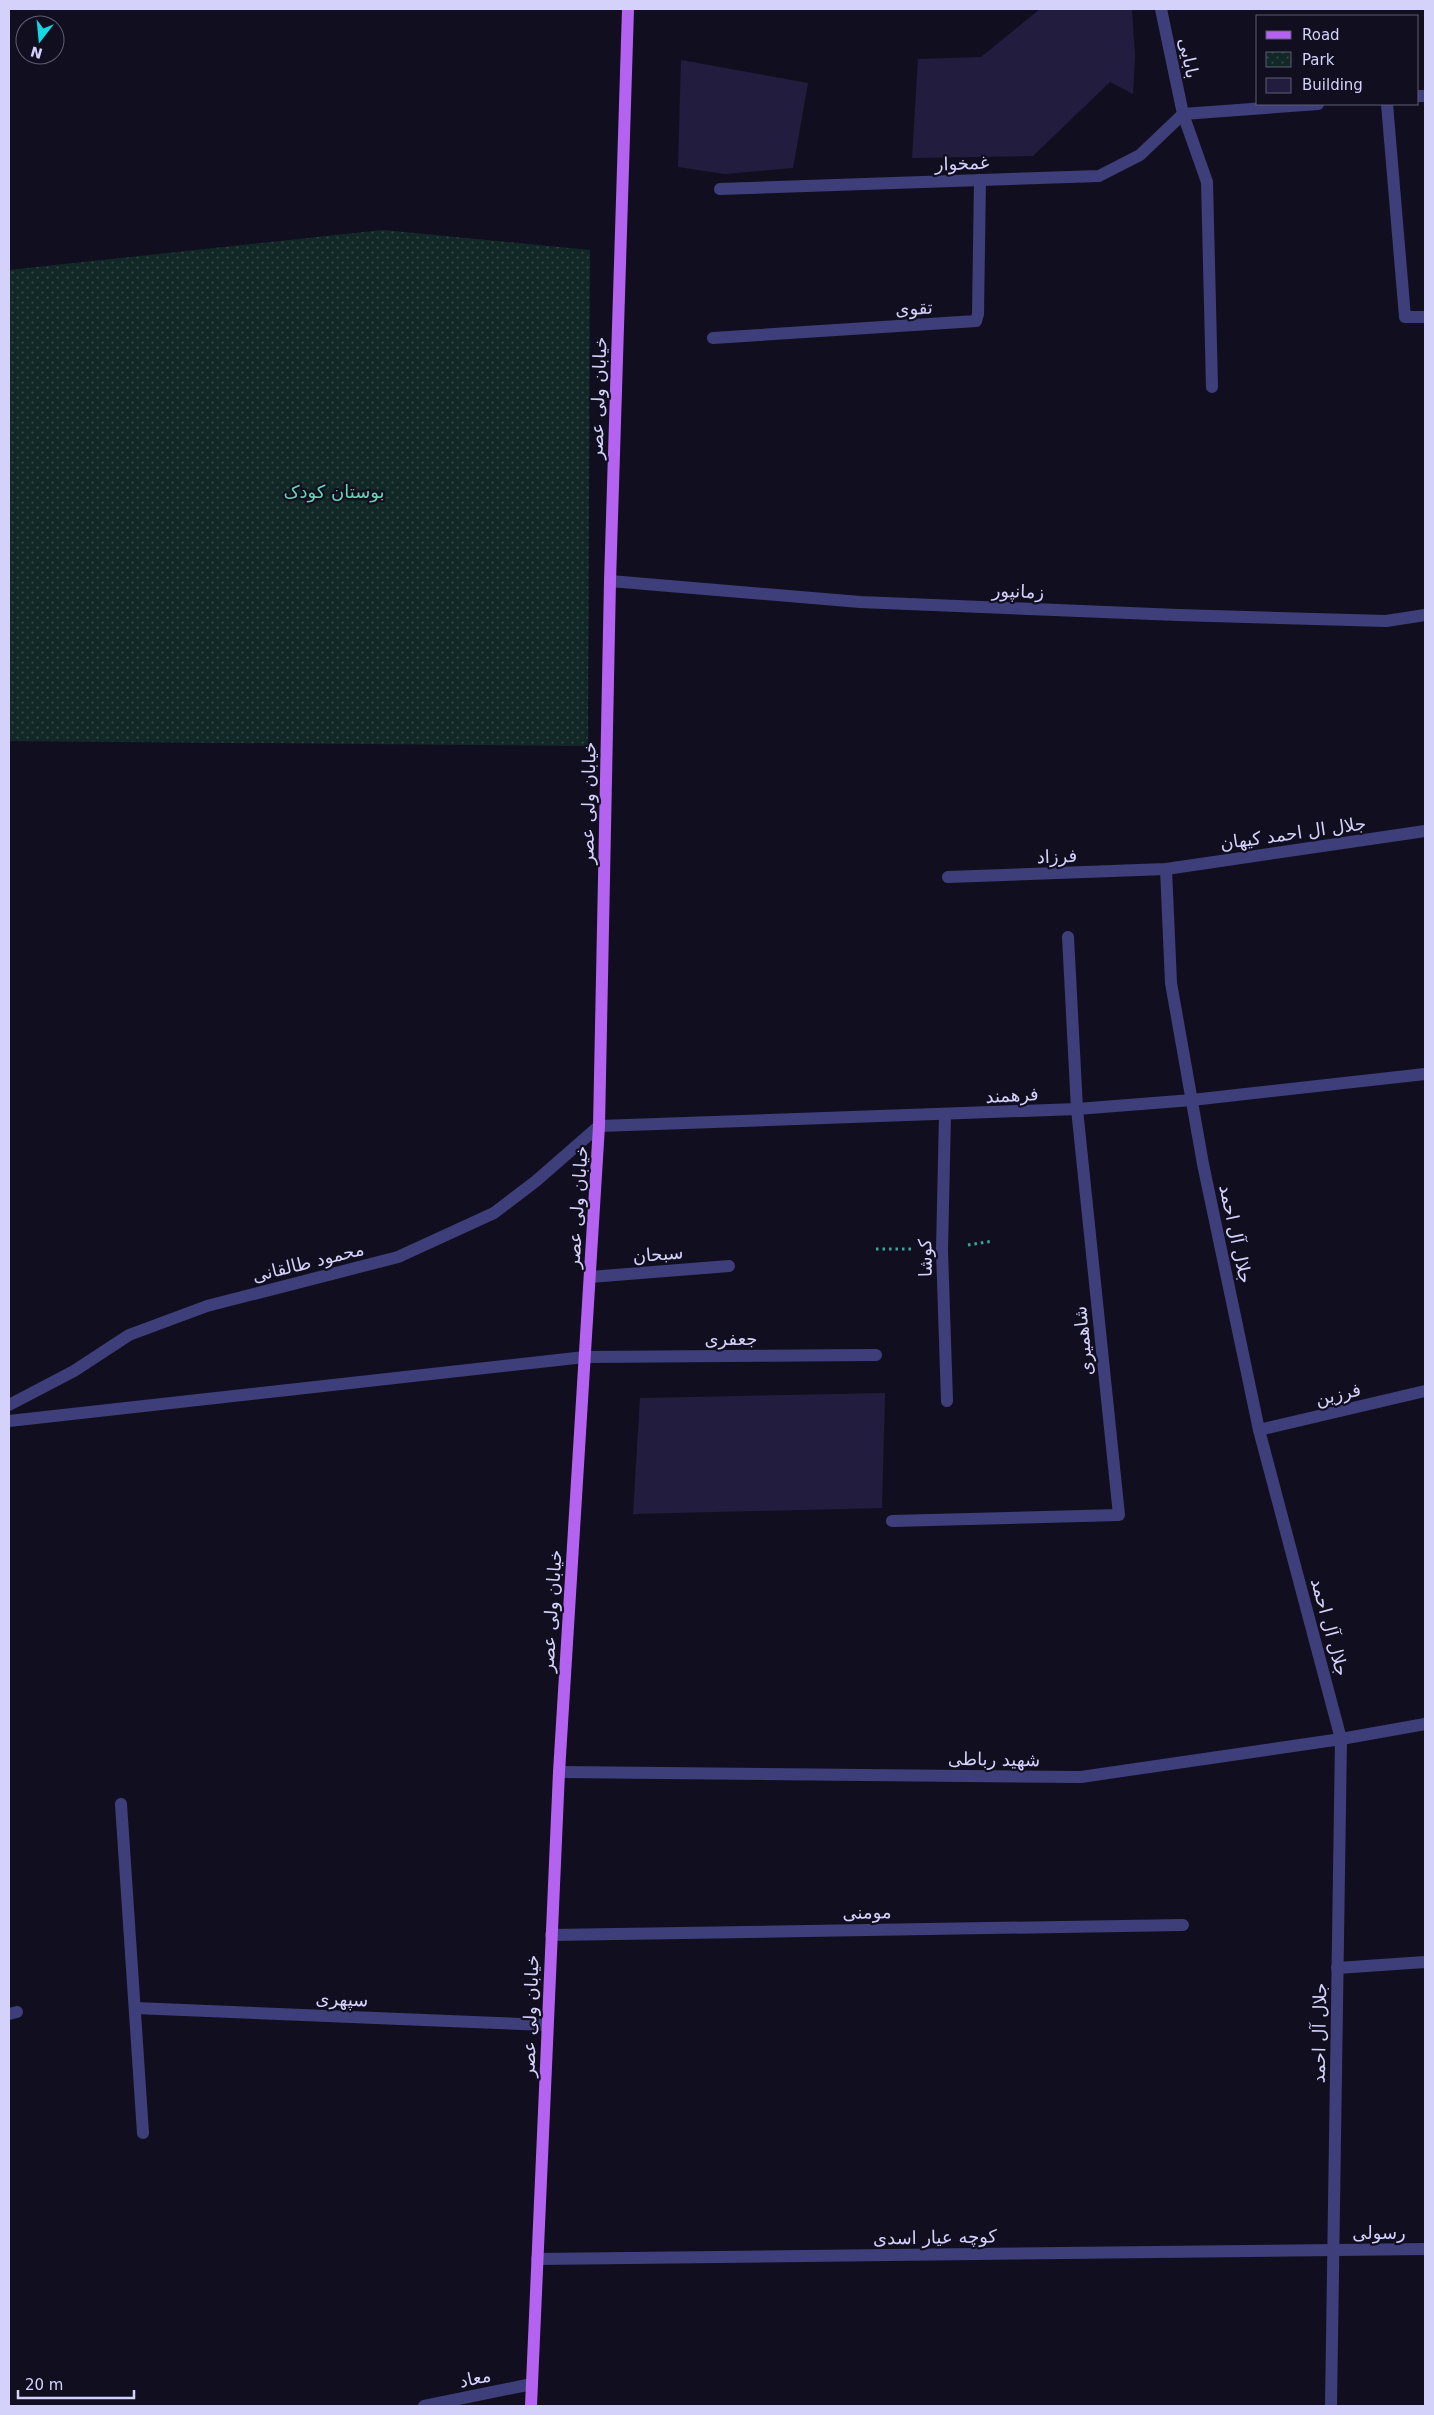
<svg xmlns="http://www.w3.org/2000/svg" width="1434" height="2415" font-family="'DejaVu Sans',Cairo,sans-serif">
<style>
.park{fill:url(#park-dots)}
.building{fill:#221d3e}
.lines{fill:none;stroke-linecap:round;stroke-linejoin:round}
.path{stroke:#39a79a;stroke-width:3;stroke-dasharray:2.5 4;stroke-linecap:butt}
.service{stroke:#3e3f7a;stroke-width:12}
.minor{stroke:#3e3f7a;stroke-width:12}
.tertiary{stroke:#3e3f7a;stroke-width:12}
.primary{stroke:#b463f0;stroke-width:12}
.labels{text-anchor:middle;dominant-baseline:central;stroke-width:4.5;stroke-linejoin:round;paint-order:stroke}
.street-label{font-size:18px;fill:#d4d1fb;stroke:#110f1f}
.park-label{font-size:18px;fill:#65d3b2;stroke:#110f1f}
</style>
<defs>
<pattern id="park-dots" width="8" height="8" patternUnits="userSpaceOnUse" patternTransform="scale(1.25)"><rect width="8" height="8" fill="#122827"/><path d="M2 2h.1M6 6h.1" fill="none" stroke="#344647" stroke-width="1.8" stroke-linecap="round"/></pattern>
</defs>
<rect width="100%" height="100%" fill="#110f1f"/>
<polygon class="park" points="383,230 590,250 588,746 9,741 9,270"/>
<g class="building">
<polygon points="1040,9 1132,9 1135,56 1133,94 1110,82 1033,156 912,158 918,59 981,57"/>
<polygon points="681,60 808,83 793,168 725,174 678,167"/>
<polygon points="885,1393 882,1508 633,1514 640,1398"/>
</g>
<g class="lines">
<g class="path">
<polyline points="968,1245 993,1241"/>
<polyline points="876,1249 915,1249"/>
</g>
<g class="service">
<polyline points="892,1521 1119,1515 1077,1109 1068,937"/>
<polyline points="121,1804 143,2133"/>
<polyline points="9,2014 17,2012"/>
</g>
<g class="minor">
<polyline points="1161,9 1183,114 1207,182 1212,387"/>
<polyline points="1418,96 1425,96"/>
<polyline points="1387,104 1405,317 1425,317"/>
<polyline points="1183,114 1318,104"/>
<polyline points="720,189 1099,176 1140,155 1183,114"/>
<polyline points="713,338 976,321 978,314 980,180"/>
<polyline points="610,581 860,602 1178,615 1386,621 1425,615"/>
<polyline points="1166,869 1171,983 1203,1164 1259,1430 1341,1739 1331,2406"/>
<polyline points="948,877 1166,869 1425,831"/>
<polyline points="945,1115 942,1250 947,1401"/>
<polyline points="599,1126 1077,1109 1192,1100 1425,1074"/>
<polyline points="590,1277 729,1266"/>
<polyline points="585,1357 876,1355"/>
<polyline points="1259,1430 1425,1391"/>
<polyline points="559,1772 1081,1777 1341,1739 1425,1724"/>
<polyline points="551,1935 1183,1925"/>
<polyline points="1337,1968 1425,1962"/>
<polyline points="135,2008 547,2025"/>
<polyline points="537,2259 1425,2249"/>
<polyline points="424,2406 532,2384"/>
</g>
<g class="tertiary">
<polyline points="9,1405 74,1371 129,1335 207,1306 398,1257 494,1213 536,1181 599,1126"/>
<polyline points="9,1421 585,1357"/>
</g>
<polyline class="primary" points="531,2406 559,1772 599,1126 610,581 628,9"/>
</g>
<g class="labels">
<g class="street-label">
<text transform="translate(1189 58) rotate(78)">بابایی</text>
<text transform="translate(962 163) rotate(-2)">غمخوار</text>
<text transform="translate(914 308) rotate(-3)">تقوی</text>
<text transform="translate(598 398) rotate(-88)">خیابان ولی عصر</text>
<text transform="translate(1018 591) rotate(2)">زمانپور</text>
<text transform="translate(588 803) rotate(-89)">خیابان ولی عصر</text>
<text transform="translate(1293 833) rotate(-8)">جلال ال احمد کیهان</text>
<text transform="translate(1057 856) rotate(-2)">فرزاد</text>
<text transform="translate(1012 1095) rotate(-3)">فرهمند</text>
<text transform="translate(577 1207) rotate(-86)">خیابان ولی عصر</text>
<text transform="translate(1236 1234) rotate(78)">جلال آل احمد</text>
<text transform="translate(658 1254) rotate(-5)">سبحان</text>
<text transform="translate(925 1258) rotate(-91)">کوشا</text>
<text transform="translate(308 1262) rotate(-14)">محمود طالقانی</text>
<text x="731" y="1338">جعفری</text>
<text transform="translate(1083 1341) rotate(-96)">شاهمیری</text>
<text transform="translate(1338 1394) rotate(-13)">فرزین</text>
<text transform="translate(551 1611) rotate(-86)">خیابان ولی عصر</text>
<text transform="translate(1330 1627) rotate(75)">جلال آل احمد</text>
<text transform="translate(994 1759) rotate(1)">شهید رباطی</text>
<text transform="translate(867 1912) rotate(-1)">مومنی</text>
<text transform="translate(342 1999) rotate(2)">سپهری</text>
<text transform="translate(530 2016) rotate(-88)">خیابان ولی عصر</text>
<text transform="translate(1319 2033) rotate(-89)">جلال آل احمد</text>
<text x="1379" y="2232">رسولی</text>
<text transform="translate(935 2237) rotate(-1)">کوچه عیار اسدی</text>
<text transform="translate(475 2378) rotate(-12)">معاد</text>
</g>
<g class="park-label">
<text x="334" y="491">بوستان کودک</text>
</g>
</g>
<rect width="1434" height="2415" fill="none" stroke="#d4d1fb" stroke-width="20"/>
<rect x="1256" y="15" width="162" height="90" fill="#110f1f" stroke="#5f5d77"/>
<rect x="1266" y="31" width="25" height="8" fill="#b463f0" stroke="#5f5d77"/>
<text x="1302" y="40" font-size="15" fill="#d4d1fb">Road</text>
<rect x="1266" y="52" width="25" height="15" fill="url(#park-dots)" stroke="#5f5d77"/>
<text x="1302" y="65" font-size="15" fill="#d4d1fb">Park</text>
<rect x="1266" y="78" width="25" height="15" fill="#221d3e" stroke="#5f5d77"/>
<text x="1302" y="90" font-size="15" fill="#d4d1fb">Building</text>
<g transform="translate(40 40) rotate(196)"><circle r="24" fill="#110f1f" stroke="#5f5d77"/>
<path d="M0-4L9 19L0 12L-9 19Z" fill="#16d8e2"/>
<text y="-8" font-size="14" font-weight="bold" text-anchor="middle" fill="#d4d1fb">N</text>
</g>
<path d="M18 2390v8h116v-8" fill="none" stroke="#d4d1fb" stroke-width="2.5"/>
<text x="25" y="2390" font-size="15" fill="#d4d1fb" stroke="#110f1f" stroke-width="4" paint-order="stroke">20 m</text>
</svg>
